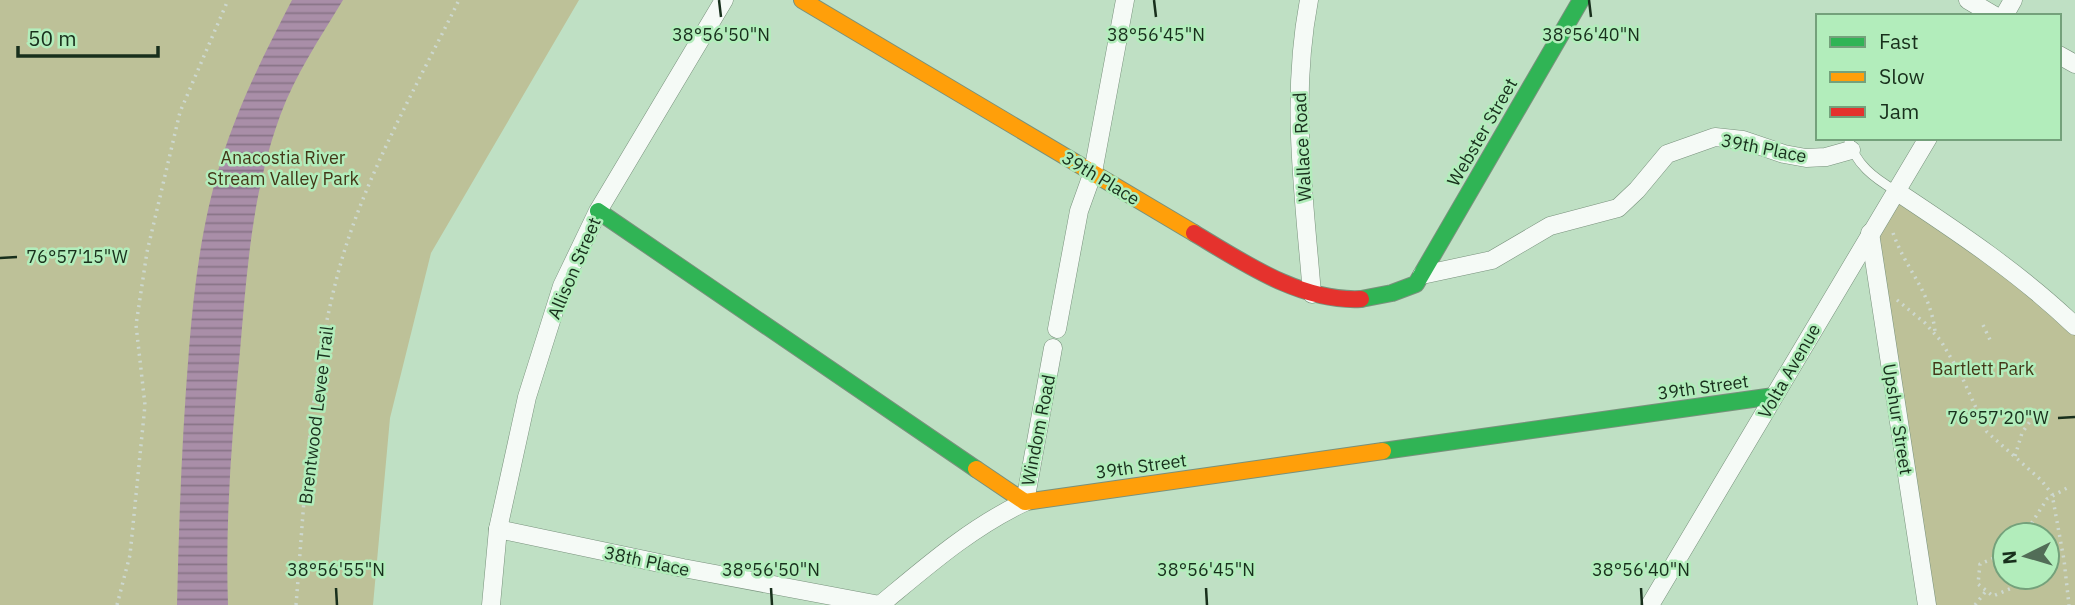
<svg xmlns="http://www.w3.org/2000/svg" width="2075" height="605" font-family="'IBM Plex Sans',sans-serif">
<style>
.green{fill:#bdc198;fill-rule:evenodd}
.water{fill:url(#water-rules)}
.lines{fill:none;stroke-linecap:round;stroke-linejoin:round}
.lane-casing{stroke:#78917c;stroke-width:10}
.street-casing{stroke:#78917c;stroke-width:19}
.fast-casing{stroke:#78917c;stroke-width:18}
.slow-casing{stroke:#78917c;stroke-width:18}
.jam-casing{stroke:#78917c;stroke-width:18}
.path{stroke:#cdd8cf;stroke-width:3.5;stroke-dasharray:2 5;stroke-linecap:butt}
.lane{stroke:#f5faf6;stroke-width:9}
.street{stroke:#f5faf6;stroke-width:18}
.fast{stroke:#30b455;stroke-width:16}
.slow{stroke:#ff9f0a;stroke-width:16}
.jam{stroke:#e5322d;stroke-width:16}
.ticks{fill:none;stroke:#182f1c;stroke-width:2.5}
.labels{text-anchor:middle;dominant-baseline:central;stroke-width:5;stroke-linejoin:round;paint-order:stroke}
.street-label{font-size:18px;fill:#182f1c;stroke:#b2edbb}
.park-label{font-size:18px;fill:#433718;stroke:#b2edbb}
.ticks-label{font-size:18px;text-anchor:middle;fill:#182f1c;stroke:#b2edbb;stroke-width:5;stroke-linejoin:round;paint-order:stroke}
</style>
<defs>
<pattern id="water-rules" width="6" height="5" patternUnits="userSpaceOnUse" patternTransform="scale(1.75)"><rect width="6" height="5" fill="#a98ea8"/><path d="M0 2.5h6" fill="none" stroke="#897488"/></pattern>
</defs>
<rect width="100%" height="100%" fill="#bfe0c4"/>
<g class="green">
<polygon points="0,0 579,0 431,253 390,418 373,605 0,605"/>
<path d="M1896,191L2075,326V605H1927L1870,233ZM2005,535H2047V577H2005Z"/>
</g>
<path class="water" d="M292,0H343C320,38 295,75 280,116C252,193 247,270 240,351C232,435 225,520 228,605H177C179,519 182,435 189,349C194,286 202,222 221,161C239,104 265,52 292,0Z"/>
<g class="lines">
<g class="lane-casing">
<path id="lane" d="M1848,138C1855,164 1874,178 1896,191"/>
</g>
<g class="street-casing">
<g id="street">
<path d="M1309,0C1290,100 1304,194 1312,294"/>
<polyline points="1968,0 1995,16"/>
<polyline points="2004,16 2013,0"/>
<polyline points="2059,55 2075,64"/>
<path d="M1896,191C1958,232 2021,274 2075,326"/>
<polyline points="1870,233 1927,605"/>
<polyline points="1422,275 1492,260 1550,226 1618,208 1637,190 1667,154 1715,137 1743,140 1784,154 1806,158 1826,157 1851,150"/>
<polyline points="1057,329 1079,211 1093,172 1125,0"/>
<polyline points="498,529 683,568 880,605"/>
<polyline points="491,605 498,529 527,397 562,286 598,211 724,0"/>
<path d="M880,605C926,567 971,527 1025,502L1053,348"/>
<polyline points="1650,605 1928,138"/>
</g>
</g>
<g class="fast-casing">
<g id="fast">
<polyline points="598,211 976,469"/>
<polyline points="1361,299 1392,293 1416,284 1581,0"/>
<polyline points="1383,451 1774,396"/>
</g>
</g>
<g class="slow-casing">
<g id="slow">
<polyline points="802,0 1194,233"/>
<polyline points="976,469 1025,502 1383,451"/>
</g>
</g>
<g class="jam-casing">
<path id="jam" d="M1194,233C1244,263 1301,302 1361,299"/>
</g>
<g class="path">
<path d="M1893,233C1906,270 1930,290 1935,331"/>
<polyline points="1897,300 1925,323 1941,341 1961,375 1987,432 2041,480 2052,494 2064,560 2069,605"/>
<polyline points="1983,325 1992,344"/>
<polyline points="2015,456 2022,433 2033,417"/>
<polyline points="2024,535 2047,499 2067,488"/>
<polyline points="2005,561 1999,556 1980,564 1978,584 1993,596 2012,588 2013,577"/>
<polyline points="117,605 130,555 145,405 136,325 147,252 180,112 228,0"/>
<path d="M296,605C305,496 309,384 337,277C362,180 415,90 459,0"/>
<polyline points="1975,605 1986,591"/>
</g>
<use href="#lane" class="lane"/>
<use href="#street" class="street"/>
<use href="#fast" class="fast"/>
<use href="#slow" class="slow"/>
<use href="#jam" class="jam"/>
</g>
<path class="ticks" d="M719,0L721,17M1154,0L1156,17M1589,0L1591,17M0,258L17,257M2058,418L2075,417M336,588L337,605M771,588L772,605M1206,588L1207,605M1641,588L1642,605"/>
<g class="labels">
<g class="street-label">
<text transform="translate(1482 132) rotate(-60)">Webster Street</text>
<text transform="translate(1302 147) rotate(-93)">Wallace Road</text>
<text transform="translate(1764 148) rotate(11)">39th Place</text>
<text transform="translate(1101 178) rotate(31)">39th Place</text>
<text transform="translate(574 268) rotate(-67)">Allison Street</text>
<text transform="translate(1789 371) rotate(-60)">Volta Avenue</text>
<text transform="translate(1703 387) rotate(-8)">39th Street</text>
<text transform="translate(316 415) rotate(-83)">Brentwood Levee Trail</text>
<text transform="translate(1898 419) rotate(81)">Upshur Street</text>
<text transform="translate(1038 430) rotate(-79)">Windom Road</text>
<text transform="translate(1141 466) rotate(-8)">39th Street</text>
<text transform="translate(647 561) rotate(12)">38th Place</text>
</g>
<g class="park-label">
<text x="283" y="157">Anacostia River<tspan x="283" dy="21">Stream Valley Park</tspan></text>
<text x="1983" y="368">Bartlett Park</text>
</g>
</g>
<g class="ticks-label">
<text x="721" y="41">38°56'50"N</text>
<text x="1156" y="41">38°56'45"N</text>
<text x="1591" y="41">38°56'40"N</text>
<text x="77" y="263">76°57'15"W</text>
<text x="1998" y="424">76°57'20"W</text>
<text x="336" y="576">38°56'55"N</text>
<text x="771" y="576">38°56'50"N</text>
<text x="1206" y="576">38°56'45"N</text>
<text x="1641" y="576">38°56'40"N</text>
</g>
<rect x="1816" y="14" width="245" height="126" fill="#b2edbb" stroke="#74a17b" stroke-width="2"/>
<rect x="1830" y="37" width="35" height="10" fill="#30b455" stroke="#74a17b" stroke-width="2"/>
<text x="1879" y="49" font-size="21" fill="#182f1c">Fast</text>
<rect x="1830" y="72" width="35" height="10" fill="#ff9f0a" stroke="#74a17b" stroke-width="2"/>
<text x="1879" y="84" font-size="21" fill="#182f1c">Slow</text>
<rect x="1830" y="107" width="35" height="10" fill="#e5322d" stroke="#74a17b" stroke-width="2"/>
<text x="1879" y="119" font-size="21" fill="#182f1c">Jam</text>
<g transform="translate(2026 556) rotate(265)"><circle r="33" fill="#b2edbb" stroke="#74a17b" stroke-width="2"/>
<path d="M0-5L12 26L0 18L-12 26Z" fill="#526d57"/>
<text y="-10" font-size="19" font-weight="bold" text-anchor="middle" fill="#182f1c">N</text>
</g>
<path d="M18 46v10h140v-10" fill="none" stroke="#182f1c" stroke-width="3.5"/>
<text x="28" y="46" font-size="21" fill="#182f1c" stroke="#b2edbb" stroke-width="5" paint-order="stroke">50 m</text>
</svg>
